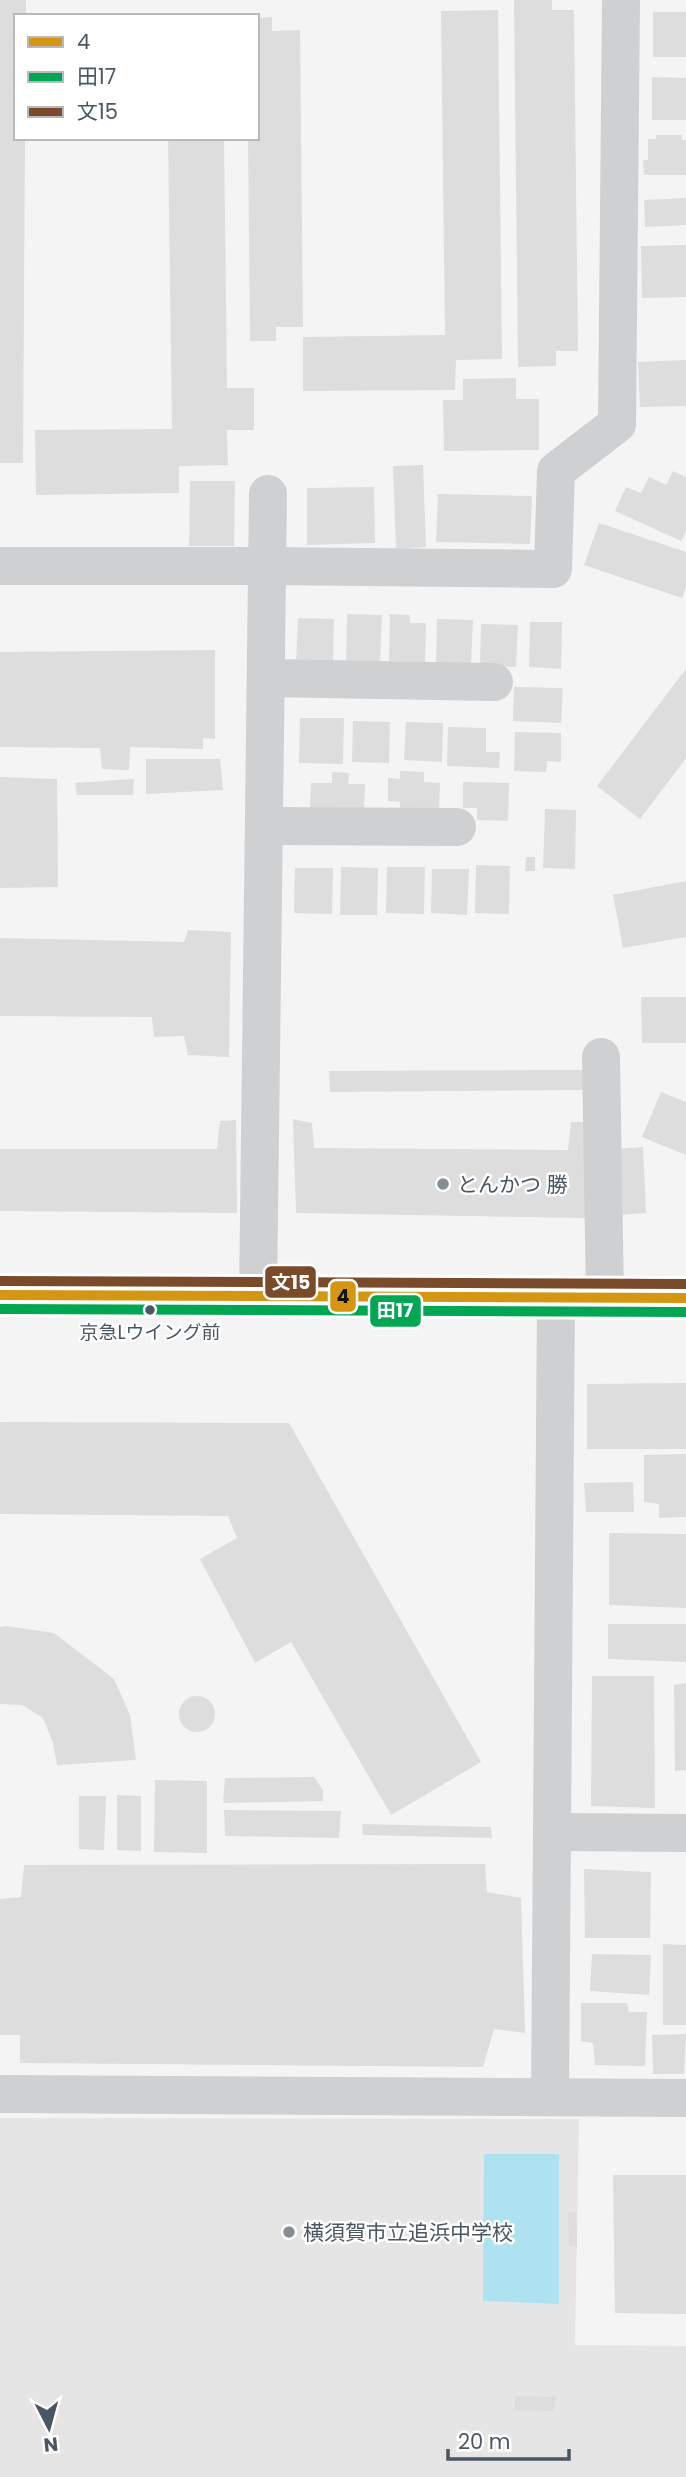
<svg xmlns="http://www.w3.org/2000/svg" width="686" height="2477" font-family="Poppins,'Noto Sans JP',sans-serif">
<style>
.education{fill:#e6e5e6}
.water{fill:#aee2f0}
.building{fill:#ddddde}
.lines{fill:none;stroke-linecap:round;stroke-linejoin:round}
.street{stroke:#ced0d2;stroke-width:38}
.secondary{stroke:#ced0d4;stroke-width:38}
.bus-1-casing{stroke:#fff;stroke-width:16}
.bus-2-casing{stroke:#fff;stroke-width:16}
.bus-3-casing{stroke:#fff;stroke-width:16}
.bus-1{stroke:#d49613;stroke-width:10}
.bus-2{stroke:#00a651;stroke-width:10}
.bus-3{stroke:#7a4b2a;stroke-width:10}
.poi-dot{fill:#868d94;stroke:#fff;stroke-width:2.5}
.bus-dot{fill:#4a5661;stroke:#fff;stroke-width:2.5}
.labels{text-anchor:middle;dominant-baseline:central;stroke-width:5;stroke-linejoin:round;paint-order:stroke}
.bus-label{font-size:19px;fill:#4a5661;stroke:#fff}
.poi-label{font-size:21px;fill:#4a5661;stroke:#fff;text-anchor:start}
.line-badge{stroke:#fff;stroke-width:2.5}
.badge-label{font-size:19px;text-anchor:middle;font-weight:bold;fill:#fff}
.pale-badge-label{font-size:19px;text-anchor:middle;font-weight:bold;fill:#111}
</style>
<rect width="100%" height="100%" fill="#f4f4f4"/>
<polygon class="education" points="0,2118 579,2119 575,2345 686,2346 686,2477 0,2477"/>
<polygon class="water" points="484,2154 559,2154 559,2304 483,2301"/>
<g class="building">
<polygon points="0,0 26,0 26,16 16,16 16,138 25,138 23,463 0,463"/>
<polygon points="514,0 552,0 552,10 574,10 578,351 556,351 556,366 518,367"/>
<polygon points="498,10 502,359 456,360 455,390 303,391 303,337 445,335 441,11"/>
<rect x="653" y="12" width="33" height="45"/>
<polygon points="272,17 272,31 300,30 303,327 276,327 276,341 250,341 248,138 257,138 257,18"/>
<polygon points="652,77 686,78 686,120 652,120"/>
<polygon points="656,135 682,135 682,140 686,140 686,175 644,175 643,160 648,160 648,139 656,139"/>
<polygon points="168,138 224,138 227,388 254,388 254,430 227,430 228,465 179,466 179,493 36,495 35,430 172,429"/>
<polygon points="686,198 686,225 645,227 644,200"/>
<polygon points="686,245 686,297 642,298 641,246"/>
<polygon points="686,360 686,406 640,407 638,362"/>
<polygon points="516,378 516,399 539,399 539,450 444,451 443,400 463,400 463,379"/>
<polygon points="423,465 426,547 396,549 393,466"/>
<polygon points="673,471 686,477 686,531 681,541 615,511 626,487 641,493 649,477 666,485"/>
<polygon points="190,481 235,481 234,546 189,546"/>
<polygon points="374,487 375,543 307,545 307,488"/>
<polygon points="438,494 532,496 530,544 436,542"/>
<polygon points="599,523 686,552 686,586 682,598 584,565"/>
<polygon points="347,614 382,615 380,662 346,662"/>
<polygon points="390,614 410,615 410,623 426,623 425,662 389,661"/>
<polygon points="298,618 334,619 333,663 296,662"/>
<polygon points="437,619 473,620 471,665 436,664"/>
<polygon points="530,622 562,622 561,669 529,667"/>
<polygon points="481,624 518,625 516,667 480,666"/>
<polygon points="215,650 215,739 203,738 203,749 130,747 129,770 102,769 100,748 0,747 0,652"/>
<polygon points="686,669 686,758 640,819 597,786"/>
<polygon points="514,687 563,688 561,723 513,721"/>
<polygon points="300,718 344,718 343,764 299,763"/>
<polygon points="353,721 390,722 389,763 352,762"/>
<polygon points="406,722 443,723 442,762 404,760"/>
<polygon points="448,727 486,728 486,752 500,752 499,768 447,766"/>
<polygon points="515,732 561,733 561,762 547,761 546,772 514,771"/>
<polygon points="146,759 220,759 223,790 146,794"/>
<polygon points="400,771 424,772 424,782 440,783 439,813 400,812 400,802 388,801 388,778 400,779"/>
<polygon points="332,772 349,773 348,784 365,784 364,812 310,810 311,783 332,783"/>
<polygon points="0,777 57,779 58,887 0,888"/>
<polygon points="134,779 133,795 77,795 75,783"/>
<polygon points="463,782 509,783 508,821 477,820 477,808 463,808"/>
<polygon points="545,809 576,810 575,869 543,868"/>
<polygon points="526,857 535,857 535,871 525,871"/>
<polygon points="476,865 510,866 509,914 475,913"/>
<polygon points="341,867 378,868 377,915 340,915"/>
<polygon points="387,867 425,867 424,914 386,913"/>
<polygon points="295,868 333,868 332,914 294,913"/>
<polygon points="432,869 469,869 467,915 431,913"/>
<polygon points="686,881 686,937 623,948 613,895"/>
<polygon points="188,930 231,932 229,1057 188,1055 184,1036 154,1037 152,1017 0,1016 0,938 184,942"/>
<polygon points="641,997 686,997 686,1043 642,1043"/>
<polygon points="587,1070 585,1090 330,1092 329,1071"/>
<polygon points="661,1092 686,1102 686,1155 642,1137"/>
<polygon points="293,1119 312,1123 314,1148 568,1150 571,1122 586,1122 586,1218 296,1213"/>
<polygon points="236,1120 237,1213 0,1211 0,1149 217,1149 220,1121"/>
<polygon points="643,1147 646,1213 618,1215 615,1149"/>
<polygon points="686,1383 686,1449 587,1449 587,1384"/>
<polygon points="0,1422 289,1423 481,1762 391,1815 291,1642 255,1663 200,1559 237,1538 228,1516 0,1514"/>
<polygon points="686,1454 686,1517 659,1518 659,1504 644,1502 644,1455"/>
<polygon points="633,1482 634,1512 586,1512 584,1483"/>
<polygon points="609,1533 686,1534 686,1608 609,1605"/>
<polygon points="608,1624 686,1624 686,1662 608,1659"/>
<polygon points="6,1626 54,1633 114,1679 130,1715 136,1760 57,1765 53,1743 43,1718 22,1705 0,1704 0,1627"/>
<polygon points="592,1676 654,1676 655,1808 591,1806"/>
<polygon points="686,1683 686,1770 675,1771 674,1685"/>
<circle cx="197" cy="1714" r="18"/>
<polygon points="314,1777 323,1790 323,1801 223,1803 225,1778"/>
<polygon points="155,1780 207,1781 207,1853 154,1852"/>
<polygon points="117,1795 141,1796 141,1851 117,1850"/>
<polygon points="79,1796 106,1796 104,1850 79,1849"/>
<polygon points="224,1810 341,1811 339,1838 225,1836"/>
<polygon points="362,1824 491,1827 492,1838 363,1835"/>
<polygon points="485,1864 487,1892 521,1898 525,2033 494,2029 483,2067 20,2063 20,2035 0,2035 0,1899 21,1897 24,1865"/>
<polygon points="584,1869 651,1872 650,1938 585,1938"/>
<polygon points="663,1944 686,1945 686,2025 663,2025"/>
<polygon points="592,1954 651,1955 649,1995 590,1991"/>
<polygon points="581,2003 627,2003 629,2012 647,2012 645,2066 595,2065 593,2043 581,2041"/>
<polygon points="686,2034 684,2074 653,2074 652,2035"/>
<polygon points="613,2175 686,2175 686,2314 615,2313"/>
<polygon points="568,2212 576,2212 577,2247 569,2246"/>
<polygon points="515,2396 556,2397 554,2411 515,2410"/>
</g>
<g class="lines">
<g class="street">
<polyline points="0,566 267,566 553,569 556,471 617,424 621,0"/>
<polyline points="266,678 494,682"/>
<polyline points="264,826 457,827"/>
<polyline points="601,1057 605,1298"/>
<polyline points="258,1296 268,494"/>
<polyline points="552,1832 686,1833"/>
<polyline points="0,2094 686,2098"/>
<polyline points="550,2096 556,1297"/>
</g>
<polyline class="secondary" points="0,1295 686,1298"/>
<g class="bus-1-casing">
<polyline id="bus-1" points="0,1295 686,1298"/>
</g>
<g class="bus-2-casing">
<polyline id="bus-2" points="0,1309 686,1312"/>
</g>
<g class="bus-3-casing">
<polyline id="bus-3" points="0,1281 686,1284"/>
</g>
<use href="#bus-1" class="bus-1"/>
<use href="#bus-2" class="bus-2"/>
<use href="#bus-3" class="bus-3"/>
</g>
<g class="poi-dot">
<circle cx="443" cy="1184" r="7"/>
<circle cx="289" cy="2232" r="7"/>
</g>
<circle class="bus-dot" cx="150" cy="1310" r="6"/>
<g class="labels">
<g class="bus-label">
<text x="150" y="1332">京急Lウイング前</text>
</g>
<g class="poi-label">
<text x="457" y="1184">とんかつ 勝</text>
<text x="303" y="2232">横須賀市立追浜中学校</text>
</g>
</g>
<g class="line-badge">
<rect x="264" y="1265" width="53" height="34" rx="7" fill="#7a4b2a"/>
<rect x="329" y="1280" width="28" height="33" rx="7" fill="#d49613"/>
<rect x="369" y="1294" width="53" height="34" rx="7" fill="#00a651"/>
</g>
<g class="badge-label">
<text x="291" y="1289">文15</text>
<text x="395" y="1317">田17</text>
</g>
<g class="pale-badge-label">
<text x="343" y="1303">4</text>
</g>
<rect x="14" y="14" width="245" height="126" fill="#ffffff" stroke="#b7bbc0" stroke-width="2"/>
<rect x="28" y="37" width="35" height="10" fill="#d49613" stroke="#b7bbc0" stroke-width="2"/>
<text x="77" y="49" font-size="21" fill="#4a5661">4</text>
<rect x="28" y="72" width="35" height="10" fill="#00a651" stroke="#b7bbc0" stroke-width="2"/>
<text x="77" y="84" font-size="21" fill="#4a5661">田17</text>
<rect x="28" y="107" width="35" height="10" fill="#7a4b2a" stroke="#b7bbc0" stroke-width="2"/>
<text x="77" y="119" font-size="21" fill="#4a5661">文15</text>
<g transform="translate(49 2428) rotate(174)" stroke="#ffffff" stroke-width="5" paint-order="stroke">
<path d="M0-5L12 26L0 18L-12 26Z" fill="#4a5661"/>
<text y="-10" font-size="19" font-weight="bold" text-anchor="middle" fill="#4a5661">N</text>
</g>
<path d="M448 2449v10h121v-10" fill="none" stroke="#4a5661" stroke-width="3.5"/>
<text x="458" y="2449" font-size="21" fill="#4a5661" stroke="#ffffff" stroke-width="5" paint-order="stroke">20 m</text>
</svg>
